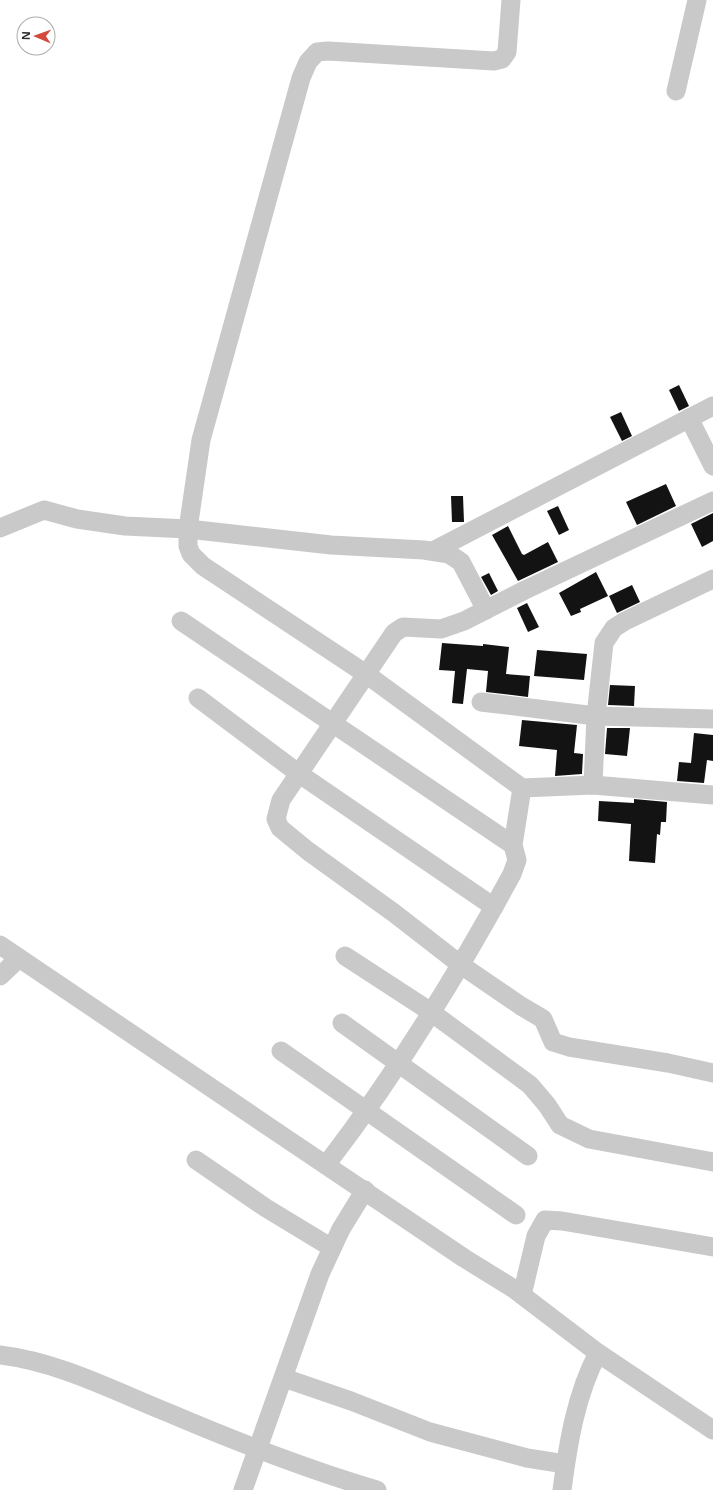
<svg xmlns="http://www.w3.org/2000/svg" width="713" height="1490" font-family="'Noto Sans',sans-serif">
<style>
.building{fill:#131313}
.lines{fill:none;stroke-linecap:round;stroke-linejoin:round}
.minor{stroke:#c9c9c9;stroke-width:19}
</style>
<rect width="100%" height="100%" fill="#fff"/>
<g class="building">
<polygon points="679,385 689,406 679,411 669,390"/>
<polygon points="621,412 632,436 622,441 610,417"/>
<polygon points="666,484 676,506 637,525 626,502"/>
<polygon points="451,496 463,496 464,522 452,522"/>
<polygon points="558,506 569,530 559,535 547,511"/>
<polygon points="713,513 713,541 702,547 691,524"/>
<polygon points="508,526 522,554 524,555 548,542 558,562 518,581 492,535"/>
<polygon points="596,572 608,596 580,609 581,612 571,616 559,593"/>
<polygon points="489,573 498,591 491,595 481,577"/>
<polygon points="632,585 640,602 617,613 609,596"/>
<polygon points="527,603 539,627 528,632 517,608"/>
<polygon points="442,643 483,646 483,644 509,647 506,674 530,676 528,697 486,692 488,671 467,669 463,704 452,703 455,671 439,670"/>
<polygon points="537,650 587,654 584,680 534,676"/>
<polygon points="610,685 635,686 634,706 608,705"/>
<polygon points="522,720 577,725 574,753 583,754 582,774 555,776 557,750 519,746"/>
<polygon points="607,728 630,728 627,756 605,754"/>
<polygon points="694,733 713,735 713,761 707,760 704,783 677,781 679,762 691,763"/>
<polygon points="634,799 667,802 666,822 661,822 660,835 657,834 655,863 629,861 631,824 598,821 599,801 634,803"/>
</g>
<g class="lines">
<g class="minor">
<polyline points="511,0 507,52 502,59 494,61 328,51 317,52 308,62 301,78 201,440 188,529 188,546 191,554 203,566 366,674 522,788"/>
<polyline points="676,91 697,0"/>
<polyline points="689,418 713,466"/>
<polyline points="713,501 525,590 464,621 441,629 403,627 394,633 281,800 276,819 280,828 308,851 394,913 461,965 521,1006 543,1019 553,1042 569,1047 668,1063 713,1073"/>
<polyline points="0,528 44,510 77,519 125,526 188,529 331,545 424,550 449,554 461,562 486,610"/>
<polyline points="433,551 713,406"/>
<polyline points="181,621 513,845"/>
<polyline points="198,698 298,773 494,907"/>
<polyline points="481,702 596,716 713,719"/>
<polyline points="593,785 596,716 604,643 614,628 625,621 713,579"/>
<polyline points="0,945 284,1137 464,1258 514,1289 598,1353 713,1430"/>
<polyline points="345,956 431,1012 530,1085 547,1105 560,1125 589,1139 713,1162"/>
<polyline points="0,976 19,958"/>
<polyline points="342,1023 528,1156"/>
<polyline points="281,1051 516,1215"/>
<polyline points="196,1160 266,1208 332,1248"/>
<path d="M326,1165C396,1074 457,975 512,874L517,860L513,845L522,788L593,785L713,795"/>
<polyline points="522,1295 536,1236 545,1220 562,1221 713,1247"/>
<path d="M0,1355C59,1362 114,1391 169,1413C237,1442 306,1469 377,1490"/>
<polyline points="284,1378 351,1401 430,1432 527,1458 565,1464"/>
<polyline points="243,1490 320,1274 341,1229 365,1190"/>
<path d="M562,1490C568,1444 576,1394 598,1353"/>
</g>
</g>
<g transform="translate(36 36) rotate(272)"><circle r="19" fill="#ffffff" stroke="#ababab"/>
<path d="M0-3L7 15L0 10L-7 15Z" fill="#d3493e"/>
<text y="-6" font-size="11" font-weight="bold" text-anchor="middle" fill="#2c2c2c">N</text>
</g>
</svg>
